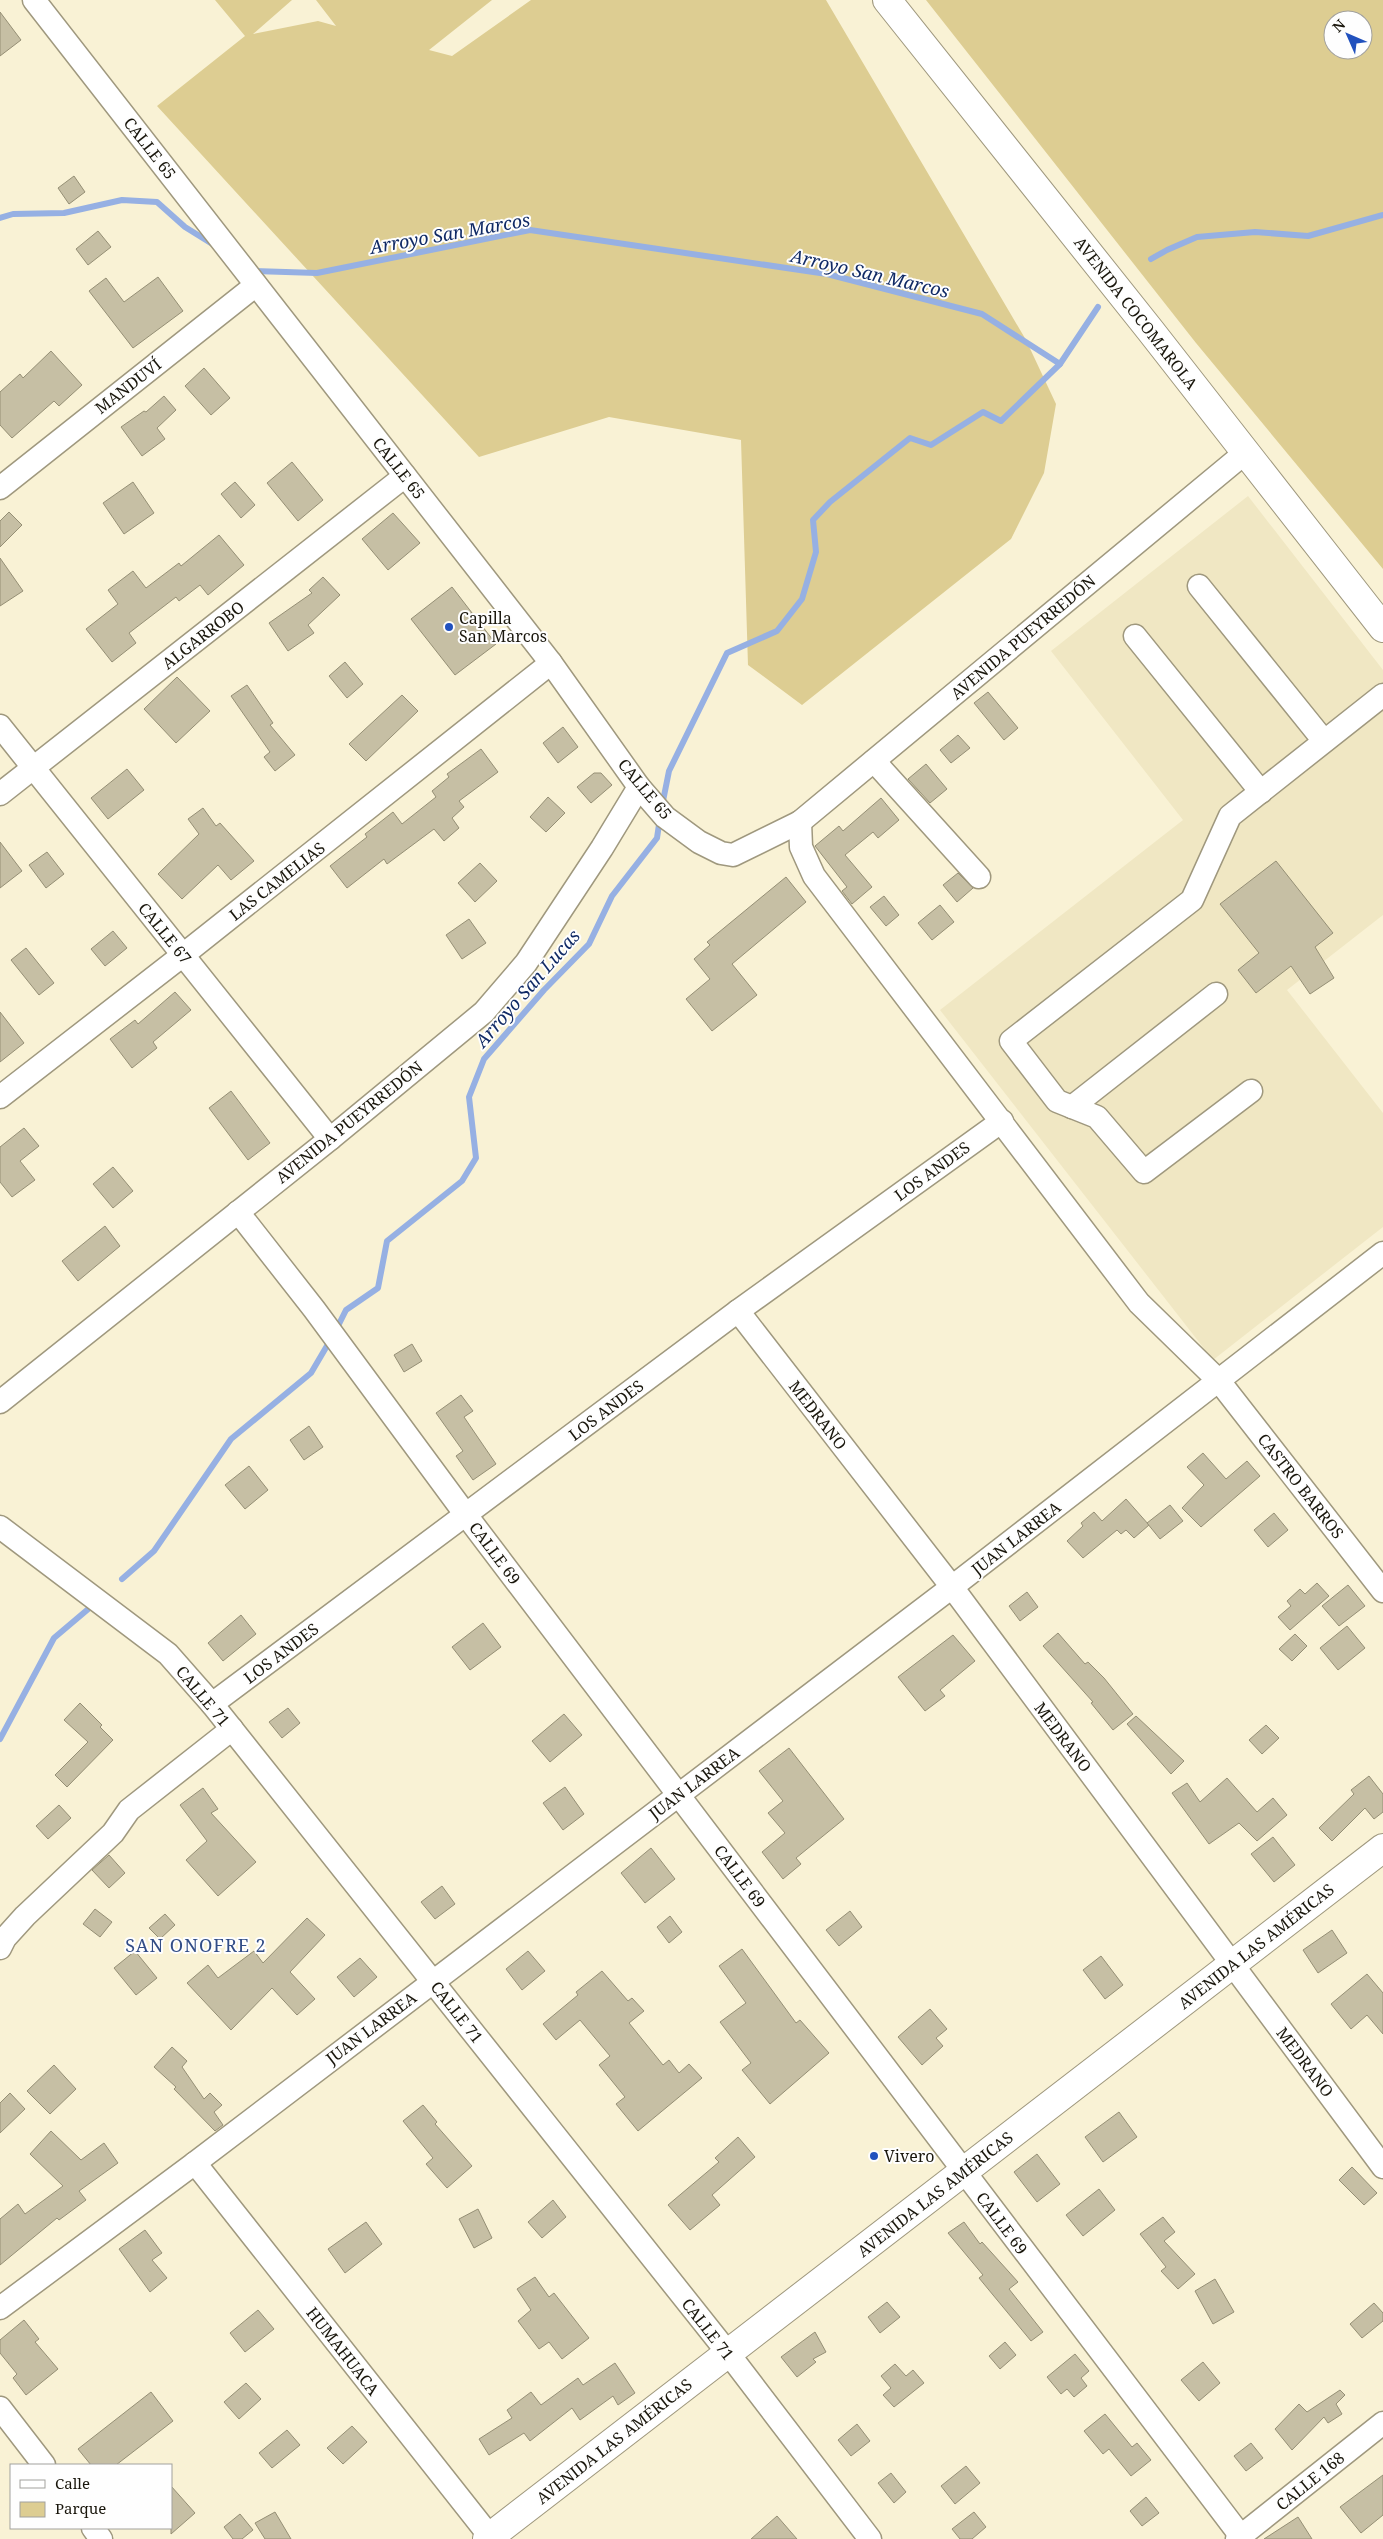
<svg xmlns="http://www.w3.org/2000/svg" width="1383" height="2539" font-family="'Noto Serif',serif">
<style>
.built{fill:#f0e7c3}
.green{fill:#ddcd92;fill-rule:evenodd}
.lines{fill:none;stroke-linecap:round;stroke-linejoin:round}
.stream{stroke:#96b0e3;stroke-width:6}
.building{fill:#c6bfa4;stroke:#958f75}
.minor-casing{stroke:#9f987e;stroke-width:25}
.major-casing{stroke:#9f987e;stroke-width:30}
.minor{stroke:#fff;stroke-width:22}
.major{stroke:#fff;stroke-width:28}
.poi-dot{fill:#2151be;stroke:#fefefe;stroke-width:2}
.labels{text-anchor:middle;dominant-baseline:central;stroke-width:4;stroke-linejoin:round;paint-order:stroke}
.street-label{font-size:16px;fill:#19160c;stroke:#fefefe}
.poi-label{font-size:16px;fill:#19160c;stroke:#fefefe;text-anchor:start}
.water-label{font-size:18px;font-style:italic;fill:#102a65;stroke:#fefefe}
.neighbourhood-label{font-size:18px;letter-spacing:1px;fill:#324d86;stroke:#fefefe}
</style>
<rect width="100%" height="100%" fill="#f9f2d5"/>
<polygon class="built" points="1248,496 1383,670 1383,915 1287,990 1383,1113 1383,1227 1213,1360 940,1010 1183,820 1051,651"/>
<g class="green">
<polygon points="215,0 292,0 253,34 318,21 336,26 316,0 492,0 429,50 452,56 531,0 826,0 1026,340 1056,404 1044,473 1011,539 802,705 748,665 741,440 609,417 479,457 157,106 245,36"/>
<path d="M926,0H1383V569L1196,343ZM1333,20H1363V50H1333Z"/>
</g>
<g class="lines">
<g class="stream">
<polyline points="0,218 13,214 64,213 122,200 157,202 185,227 214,245"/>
<polyline points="1151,259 1167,250 1197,237 1255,232 1308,236 1383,215"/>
<polyline points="254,271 317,273 530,230 827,274 982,314 1060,364"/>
<polyline points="662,806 669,771 727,653 777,631 802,599 816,552 813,520 830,502 910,438 931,445 983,412 1001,421 1060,364 1098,307"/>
<polyline points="336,1330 346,1310 378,1288 387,1241 462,1181 476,1158 469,1097 484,1059 544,990 589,944 612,896 657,838 660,818"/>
<polyline points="122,1579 154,1551 231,1439 311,1373 331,1339"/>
<polyline points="0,1739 54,1638 93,1605"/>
</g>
</g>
<g class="building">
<polygon points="0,12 21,40 0,56"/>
<polygon points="74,176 85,192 69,204 58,188"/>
<polygon points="98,231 111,247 88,265 76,249"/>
<polygon points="158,277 183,311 133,348 89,291 106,278 124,302"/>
<polygon points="51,351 82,385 59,406 54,401 12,438 0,425 0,392 20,374 23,378"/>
<polygon points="204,368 230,398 211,415 185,386"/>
<polygon points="164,396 176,410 157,428 165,439 142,456 121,427 144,411 146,412"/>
<polygon points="292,462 323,500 298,521 267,483"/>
<polygon points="133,482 154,513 124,534 103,503"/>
<polygon points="235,482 255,505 241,518 221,494"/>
<polygon points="9,512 22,525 0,547 0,521"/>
<polygon points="393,513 420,543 388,570 362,539"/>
<polygon points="219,535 244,565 208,595 200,585 179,601 176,597 129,633 136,643 112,662 86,629 118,604 108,590 133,571 146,588 179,563 181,566"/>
<polygon points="0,558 23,591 0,606"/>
<polygon points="323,577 340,595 308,625 314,633 288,651 269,623 312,593 309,590"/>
<polygon points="452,587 496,644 455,675 411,619"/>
<polygon points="345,662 363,684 347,698 329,676"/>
<polygon points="177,677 210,711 176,743 144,709"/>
<polygon points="247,685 273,723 270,725 295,755 275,771 264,757 270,752 231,696"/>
<polygon points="988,692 1018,728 1004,740 974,703"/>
<polygon points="402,695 418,711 366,761 349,744"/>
<polygon points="563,727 578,747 558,763 543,743"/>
<polygon points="958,735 970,748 951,763 940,750"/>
<polygon points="481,749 498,772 459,801 464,807 452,818 459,828 444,841 434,829 387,864 384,859 347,888 330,866 367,837 365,834 393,812 402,824 436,797 432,791 449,777 447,774"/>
<polygon points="926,764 947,789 930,803 908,779"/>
<polygon points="127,769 144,790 108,819 91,798"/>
<polygon points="594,773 601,773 612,785 591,803 577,787"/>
<polygon points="548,797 565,813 546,832 530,817"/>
<polygon points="881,798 899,820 878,838 873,832 845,855 872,887 852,904 842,891 847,887 815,846 839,826 843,831"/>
<polygon points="203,808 216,826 220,823 254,861 231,880 218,865 182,899 158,874 199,834 188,819"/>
<polygon points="0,842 22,871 0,888"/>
<polygon points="47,852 64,874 46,888 29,865"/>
<polygon points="1276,861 1333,933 1315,947 1334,978 1310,994 1291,966 1256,993 1238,970 1259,953 1220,904"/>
<polygon points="480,863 497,881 475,902 458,883"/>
<polygon points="958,873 973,888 957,902 943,885"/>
<polygon points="786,877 806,902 732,964 757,995 712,1031 686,999 710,979 694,959 710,945 707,942"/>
<polygon points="884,896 899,915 886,926 870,907"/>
<polygon points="940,905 954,922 932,940 918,923"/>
<polygon points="469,919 486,943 462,959 446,935"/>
<polygon points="113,931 127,948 105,966 91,949"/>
<polygon points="26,948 54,983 39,995 11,960"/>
<polygon points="175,992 191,1010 153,1042 157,1048 132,1068 110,1039 135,1020 138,1024"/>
<polygon points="0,1012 24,1043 0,1062"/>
<polygon points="231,1091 270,1143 248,1160 209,1108"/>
<polygon points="24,1128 39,1146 20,1161 35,1180 12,1197 0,1182 0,1147"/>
<polygon points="113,1167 133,1191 113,1208 93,1184"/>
<polygon points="105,1226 120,1246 78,1281 62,1261"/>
<polygon points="412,1344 422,1361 404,1372 394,1355"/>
<polygon points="461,1395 473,1411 464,1417 496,1464 473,1480 456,1456 463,1451 436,1413"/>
<polygon points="309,1426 323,1447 304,1460 290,1440"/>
<polygon points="1203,1453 1226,1479 1247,1461 1260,1476 1201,1527 1182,1508 1204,1485 1187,1467"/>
<polygon points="249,1466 268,1490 245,1509 225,1485"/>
<polygon points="1126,1499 1149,1525 1134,1538 1126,1530 1121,1534 1117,1530 1083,1558 1067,1541 1083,1526 1081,1523 1094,1512 1102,1521"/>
<polygon points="1170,1505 1183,1521 1160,1539 1147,1523"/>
<polygon points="1274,1513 1288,1530 1268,1547 1254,1530"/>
<polygon points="1317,1583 1329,1596 1290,1630 1278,1617 1291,1606 1287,1601 1300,1589 1305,1594"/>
<polygon points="1348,1585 1365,1606 1339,1626 1322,1606"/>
<polygon points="1027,1592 1038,1607 1020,1621 1009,1606"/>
<polygon points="241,1615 256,1634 223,1661 208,1643"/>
<polygon points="483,1623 501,1647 470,1670 452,1647"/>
<polygon points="1347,1626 1365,1648 1338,1670 1320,1648"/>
<polygon points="1058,1633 1085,1664 1088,1662 1104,1678 1133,1714 1113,1730 1091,1703 1093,1702 1043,1646"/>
<polygon points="1295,1634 1307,1646 1292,1661 1279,1649"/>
<polygon points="953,1635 975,1661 940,1690 945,1696 925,1711 898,1677"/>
<polygon points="80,1703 102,1725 100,1727 113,1740 67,1787 55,1775 88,1742 64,1720"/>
<polygon points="288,1708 300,1723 282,1738 269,1722"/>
<polygon points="564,1714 582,1735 550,1762 532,1741"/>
<polygon points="1136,1716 1184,1761 1171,1774 1127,1724"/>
<polygon points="1266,1725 1279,1738 1262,1754 1249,1740"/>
<polygon points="789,1748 844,1819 796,1858 801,1864 783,1879 762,1852 785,1833 768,1813 783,1801 759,1771"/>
<polygon points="1369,1776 1383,1794 1383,1812 1374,1819 1365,1808 1332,1841 1319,1828 1354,1794 1351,1790"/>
<polygon points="1227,1778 1257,1812 1273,1798 1287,1815 1257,1841 1239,1823 1209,1844 1172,1793 1187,1783 1200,1802"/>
<polygon points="565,1787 584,1814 563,1830 543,1803"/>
<polygon points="203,1788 218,1809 211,1813 256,1862 218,1896 186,1860 207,1841 180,1805"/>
<polygon points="59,1805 71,1818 48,1839 36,1826"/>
<polygon points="1273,1837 1295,1865 1274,1882 1251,1854"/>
<polygon points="651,1848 675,1879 645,1903 621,1873"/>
<polygon points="109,1855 125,1873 109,1888 92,1870"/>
<polygon points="442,1886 455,1904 435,1919 421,1902"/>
<polygon points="95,1909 112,1922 100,1937 83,1924"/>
<polygon points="850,1911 862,1927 839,1946 826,1930"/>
<polygon points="165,1914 175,1925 160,1939 149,1928"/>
<polygon points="670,1916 682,1932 669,1943 657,1927"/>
<polygon points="307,1918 325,1935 290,1972 315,1999 297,2015 272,1988 231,2030 187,1983 208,1965 218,1978 254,1951 263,1963"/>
<polygon points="1332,1930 1347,1953 1318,1973 1303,1950"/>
<polygon points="742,1949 796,2023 800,2020 829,2053 770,2104 742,2070 751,2063 720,2022 746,2003 719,1966"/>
<polygon points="135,1951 157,1978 136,1995 114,1968"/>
<polygon points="528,1951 545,1971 522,1990 506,1969"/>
<polygon points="1101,1956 1123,1985 1105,1999 1083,1970"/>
<polygon points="360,1958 377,1977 354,1997 337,1977"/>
<polygon points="602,1971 628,2001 632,1998 644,2011 629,2023 663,2065 669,2060 679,2073 689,2064 702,2078 638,2131 616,2104 625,2097 599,2065 610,2056 580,2020 556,2040 543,2024 578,1995 576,1992"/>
<polygon points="1367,1974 1383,1993 1383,2034 1367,2015 1351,2029 1331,2004"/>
<polygon points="930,2009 947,2029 936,2038 943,2046 922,2065 898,2037"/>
<polygon points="172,2047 187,2061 182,2067 204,2099 210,2093 222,2105 214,2112 223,2125 215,2131 174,2089 176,2087 154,2067"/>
<polygon points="54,2065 76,2089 50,2114 27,2091"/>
<polygon points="10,2093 25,2109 0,2133 0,2103"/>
<polygon points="423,2105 437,2122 435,2124 472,2166 447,2188 426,2164 433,2158 403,2121"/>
<polygon points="1119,2112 1137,2137 1103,2162 1085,2137"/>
<polygon points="51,2131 81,2160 104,2143 118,2163 79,2191 86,2200 59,2220 57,2218 0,2265 0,2219 18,2204 25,2214 63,2186 30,2154"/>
<polygon points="738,2137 755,2157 712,2195 720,2205 690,2230 668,2205 719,2162 715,2158"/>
<polygon points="1037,2154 1060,2184 1037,2202 1014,2172"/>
<polygon points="1352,2167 1377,2193 1364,2205 1339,2180"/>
<polygon points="1099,2189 1115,2210 1083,2236 1066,2215"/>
<polygon points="553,2200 566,2217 542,2238 528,2222"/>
<polygon points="478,2209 492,2238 474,2248 459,2219"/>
<polygon points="1163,2217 1175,2232 1164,2241 1195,2274 1178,2289 1161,2271 1166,2267 1140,2234"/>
<polygon points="366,2222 382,2244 345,2273 328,2249"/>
<polygon points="964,2222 980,2244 982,2242 1018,2282 1009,2289 1043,2332 1031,2341 979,2278 983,2275 948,2233"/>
<polygon points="145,2230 162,2253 152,2260 167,2278 150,2292 119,2249"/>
<polygon points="535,2277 549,2297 554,2293 589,2338 562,2359 549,2342 539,2349 518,2321 531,2310 517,2289"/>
<polygon points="1215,2279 1234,2312 1213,2324 1195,2291"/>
<polygon points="887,2302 900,2317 880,2333 868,2317"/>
<polygon points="1374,2303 1383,2313 1383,2321 1362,2338 1350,2324"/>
<polygon points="258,2310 274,2329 245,2352 230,2333"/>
<polygon points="24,2320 39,2339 35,2342 58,2369 26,2395 13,2378 17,2374 0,2353 0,2340"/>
<polygon points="815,2332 826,2352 813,2359 816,2362 797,2377 781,2357"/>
<polygon points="1005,2342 1016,2355 1000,2369 989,2356"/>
<polygon points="1075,2354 1089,2371 1081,2378 1087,2386 1074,2397 1067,2389 1061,2394 1047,2377"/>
<polygon points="1203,2362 1220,2383 1199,2401 1181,2380"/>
<polygon points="615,2363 635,2393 618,2405 613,2396 580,2420 572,2408 530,2441 524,2433 489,2455 479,2439 512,2418 507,2410 531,2392 541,2405 578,2378 583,2385"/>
<polygon points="895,2364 906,2376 913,2370 924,2383 894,2407 883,2395 891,2388 881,2376"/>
<polygon points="246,2383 261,2399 239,2419 224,2402"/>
<polygon points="1340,2390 1345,2395 1336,2404 1342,2414 1328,2423 1324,2417 1292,2450 1275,2429 1299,2404 1307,2412"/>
<polygon points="151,2392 173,2421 116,2465 91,2465 78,2449"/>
<polygon points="1105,2414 1132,2447 1137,2443 1151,2460 1131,2476 1109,2449 1103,2454 1084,2431"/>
<polygon points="857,2424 870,2441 851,2456 838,2440"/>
<polygon points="352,2426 367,2442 343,2464 327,2448"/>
<polygon points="287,2430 300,2445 272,2468 259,2453"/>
<polygon points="1251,2443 1263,2458 1246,2471 1234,2456"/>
<polygon points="966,2466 980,2483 955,2504 941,2486"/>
<polygon points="891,2473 906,2492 894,2503 878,2483"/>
<polygon points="1383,2475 1383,2515 1361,2533 1340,2507"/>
<polygon points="171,2486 195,2513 171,2534"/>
<polygon points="1146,2497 1159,2513 1142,2526 1130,2511"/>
<polygon points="275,2512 291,2539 265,2539 255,2523"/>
<polygon points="974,2512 986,2527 972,2539 960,2539 952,2529"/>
<polygon points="240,2514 253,2530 242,2539 233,2539 224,2527"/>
<polygon points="777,2516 797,2539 751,2539"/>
<polygon points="1298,2517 1312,2539 1264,2539"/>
</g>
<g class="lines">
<g class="minor-casing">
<g id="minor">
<polyline points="34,0 551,663 639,787 665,817 699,842 721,853 733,855 800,822 1246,452"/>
<polyline points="0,488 256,285"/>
<polyline points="1199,586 1324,741"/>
<polyline points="1135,636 1261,792"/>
<polyline points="0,726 330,1139"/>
<polyline points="874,761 979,877"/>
<polyline points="0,794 405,476"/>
<polyline points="800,822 801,847 814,876 1139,1303 1219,1381 1383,1591"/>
<polyline points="1251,1091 1144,1172 1097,1117 1057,1101 1011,1041 1192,900 1230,816 1383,695"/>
<polyline points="0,1097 183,955 551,663"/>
<polyline points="1072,1107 1216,994"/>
<polyline points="238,1212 314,1309 466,1515 1243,2539"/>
<polyline points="738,1311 952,1587 1383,2167"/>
<polyline points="0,1402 330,1139 484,1012 526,963 602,848 639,787"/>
<polyline points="0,1527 168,1654 212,1704 728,2353 870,2539"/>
<polyline points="212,1704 738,1311 1002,1121"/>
<polyline points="0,1948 5,1938 25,1916 113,1833 129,1810 232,1729"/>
<polyline points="195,2163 492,2539"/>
<polyline points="0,2308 195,2163 952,1587 1383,1253"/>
<polyline points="0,2408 44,2465"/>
<polyline points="93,2528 101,2539"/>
<polyline points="1237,2539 1383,2423"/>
</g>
</g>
<g class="major-casing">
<g id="major">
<polyline points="887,0 1150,330 1383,628"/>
<polyline points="487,2539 1383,1848"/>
</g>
</g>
<use href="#minor" class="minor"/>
<use href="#major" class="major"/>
</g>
<g class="poi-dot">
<circle cx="449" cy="627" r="5"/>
<circle cx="874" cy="2156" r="5"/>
</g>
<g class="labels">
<g class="street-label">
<text transform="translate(150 148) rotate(52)">CALLE 65</text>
<text transform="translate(1136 313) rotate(52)">AVENIDA COCOMAROLA</text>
<text transform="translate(128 386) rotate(-38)">MANDUVÍ</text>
<text transform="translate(399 468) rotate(52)">CALLE 65</text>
<text transform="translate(203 635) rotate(-38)">ALGARROBO</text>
<text transform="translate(1023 637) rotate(-40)">AVENIDA PUEYRREDÓN</text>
<text transform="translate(645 789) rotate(50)">CALLE 65</text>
<text transform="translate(277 881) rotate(-38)">LAS CAMELIAS</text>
<text transform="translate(165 933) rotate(51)">CALLE 67</text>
<text transform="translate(349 1122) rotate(-39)">AVENIDA PUEYRREDÓN</text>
<text transform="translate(932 1171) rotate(-36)">LOS ANDES</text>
<text transform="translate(606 1410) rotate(-37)">LOS ANDES</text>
<text transform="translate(818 1415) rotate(52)">MEDRANO</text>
<text transform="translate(1301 1486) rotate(52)">CASTRO BARROS</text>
<text transform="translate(1016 1538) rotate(-38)">JUAN LARREA</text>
<text transform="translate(495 1553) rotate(53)">CALLE 69</text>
<text transform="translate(281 1653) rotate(-37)">LOS ANDES</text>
<text transform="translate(203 1696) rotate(50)">CALLE 71</text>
<text transform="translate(1063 1737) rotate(53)">MEDRANO</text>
<text transform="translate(694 1783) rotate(-37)">JUAN LARREA</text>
<text transform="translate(740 1876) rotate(53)">CALLE 69</text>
<text transform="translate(1256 1946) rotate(-38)">AVENIDA LAS AMÉRICAS</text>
<text transform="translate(457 2012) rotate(52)">CALLE 71</text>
<text transform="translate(371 2028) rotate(-37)">JUAN LARREA</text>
<text transform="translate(1305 2062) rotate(53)">MEDRANO</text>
<text transform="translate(935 2194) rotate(-38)">AVENIDA LAS AMÉRICAS</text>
<text transform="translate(1002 2223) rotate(53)">CALLE 69</text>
<text transform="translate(708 2329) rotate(52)">CALLE 71</text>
<text transform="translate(343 2351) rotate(52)">HUMAHUACA</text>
<text transform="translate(614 2441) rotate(-38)">AVENIDA LAS AMÉRICAS</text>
<text transform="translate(1310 2481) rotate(-39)">CALLE 168</text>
</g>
<g class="poi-label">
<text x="459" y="618">Capilla<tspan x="459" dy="18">San Marcos</tspan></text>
<text x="884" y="2156">Vivero</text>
</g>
<g class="water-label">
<text transform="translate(450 233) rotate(-10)">Arroyo San Marcos</text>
<text transform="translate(870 273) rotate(13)">Arroyo San Marcos</text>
<text transform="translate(527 988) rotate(-49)">Arroyo San Lucas</text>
</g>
<g class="neighbourhood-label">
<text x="196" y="1945">SAN ONOFRE 2</text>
</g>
</g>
<rect x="10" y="2464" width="162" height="65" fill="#fefefe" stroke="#a2a19d"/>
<rect x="20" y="2480" width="25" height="8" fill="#ffffff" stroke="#a2a19d"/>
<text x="55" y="2489" font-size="15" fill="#19160c">Calle</text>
<rect x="20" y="2502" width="25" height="15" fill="#ddcd92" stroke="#a2a19d"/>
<text x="55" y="2514" font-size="15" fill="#19160c">Parque</text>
<g transform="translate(1348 35) rotate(315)"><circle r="24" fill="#fefefe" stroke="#a2a19d"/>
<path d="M0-4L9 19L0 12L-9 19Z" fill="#2151be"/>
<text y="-8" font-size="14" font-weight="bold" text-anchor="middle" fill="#19160c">N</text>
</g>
</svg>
